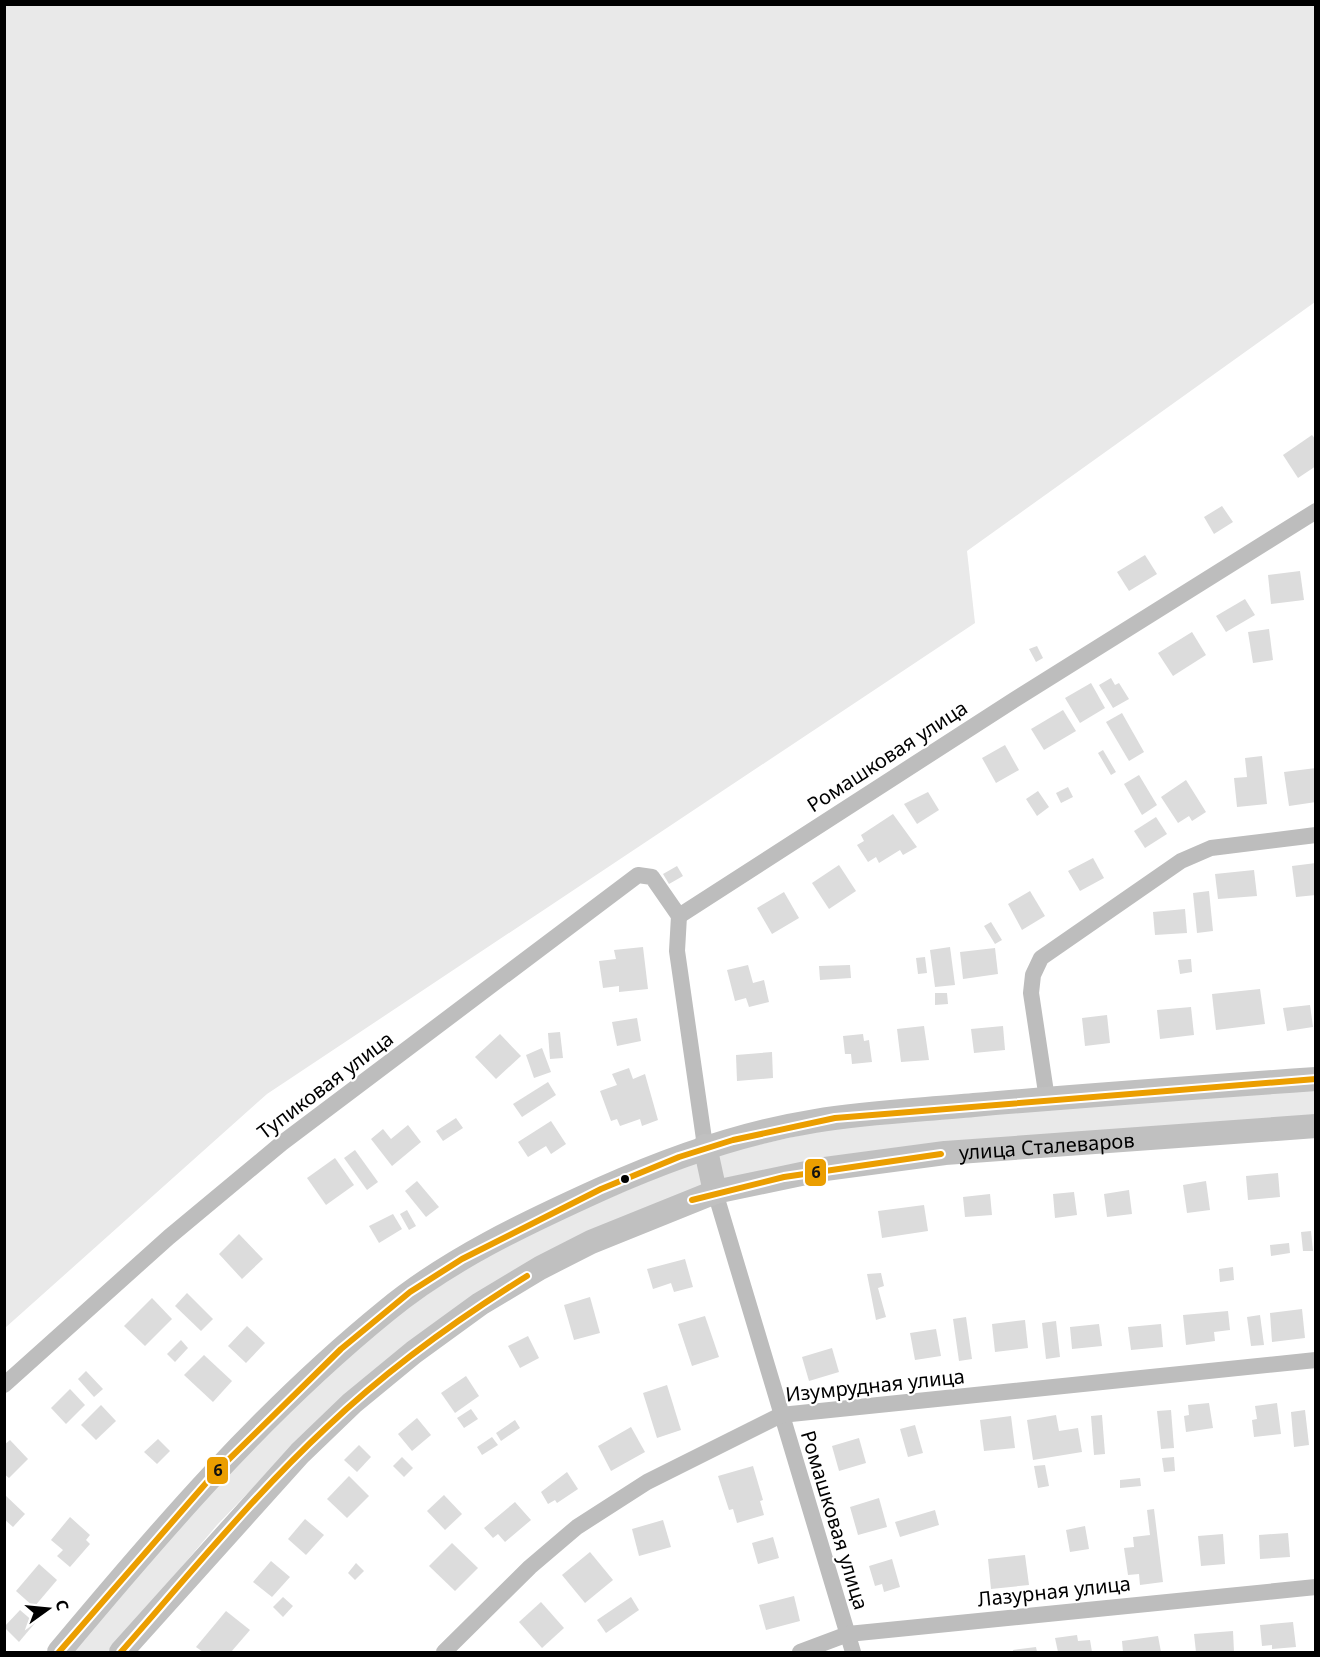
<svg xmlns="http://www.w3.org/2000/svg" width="1320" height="1657" font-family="'Noto Sans',sans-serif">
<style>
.green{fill:#e9e9e9}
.building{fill:#dcdcdc}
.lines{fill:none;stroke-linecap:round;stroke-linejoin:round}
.minor{stroke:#bdbdbd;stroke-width:16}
.secondary{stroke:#c0c0c0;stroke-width:24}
.bus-1-casing{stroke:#fff;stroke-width:10}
.bus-1{stroke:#eb9e00;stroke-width:6}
.bus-dot{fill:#000;stroke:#fff;stroke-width:2}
.labels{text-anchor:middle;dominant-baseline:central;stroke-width:4.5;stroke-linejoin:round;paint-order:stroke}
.street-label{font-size:20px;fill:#000;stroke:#fff}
.line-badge{stroke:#fff;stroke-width:2}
.pale-badge-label{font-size:16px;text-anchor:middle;font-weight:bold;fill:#111}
</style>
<rect width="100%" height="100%" fill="#fff"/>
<g class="green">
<polygon points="5,4 1315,5 1315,302 967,551 975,623 267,1094 5,1328"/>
<polygon points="1315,1087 1315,1118 724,1181 718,1154 841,1126"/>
<polygon points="695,1161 700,1165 706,1181 701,1188 579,1238 267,1473 217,1525 110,1652 70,1652 253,1443 378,1329 496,1247"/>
</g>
<g class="building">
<polygon points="1312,435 1316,440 1316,466 1298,478 1283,455"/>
<polygon points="1222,506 1233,522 1214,534 1204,517"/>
<polygon points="1145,555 1157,574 1129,591 1117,572"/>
<polygon points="1300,571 1304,600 1271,604 1268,575"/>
<polygon points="1245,599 1255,615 1226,632 1216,616"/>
<polygon points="1269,629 1273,660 1253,663 1248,632"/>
<polygon points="1192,632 1206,655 1173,676 1158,653"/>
<polygon points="1037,646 1043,658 1036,662 1029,649"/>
<polygon points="1111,678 1115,685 1119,683 1129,699 1113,708 1099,685"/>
<polygon points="1091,683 1105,708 1080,723 1065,698"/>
<polygon points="1063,710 1076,731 1044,750 1031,729"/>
<polygon points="1122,713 1144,752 1129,761 1106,722"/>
<polygon points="1005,745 1019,770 996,783 982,758"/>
<polygon points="1103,750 1116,772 1111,775 1098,753"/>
<polygon points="1262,756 1267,804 1237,807 1234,778 1247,777 1245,758"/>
<polygon points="1316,768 1316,802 1289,806 1284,772"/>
<polygon points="1139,775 1157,805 1142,815 1124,784"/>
<polygon points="1186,780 1206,812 1192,821 1189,816 1178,823 1161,797"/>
<polygon points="1068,787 1073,797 1061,803 1056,793"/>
<polygon points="1038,791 1049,807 1037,816 1026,799"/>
<polygon points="928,792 939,810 917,824 904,804"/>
<polygon points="893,814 917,847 903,855 900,850 879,863 876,857 868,862 857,845 864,841 861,835"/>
<polygon points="1156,817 1167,834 1145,848 1134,831"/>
<polygon points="1093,858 1104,878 1080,891 1068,871"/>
<polygon points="1316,863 1316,895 1296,897 1292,866"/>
<polygon points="839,865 856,891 829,909 812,883"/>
<polygon points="677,866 683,876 669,884 663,874"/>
<polygon points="1254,870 1257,896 1218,899 1215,874"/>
<polygon points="1030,891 1045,916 1022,930 1008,904"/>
<polygon points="1209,891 1213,931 1197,933 1193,893"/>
<polygon points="784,892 799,918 772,934 757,908"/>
<polygon points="1185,909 1187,933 1155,935 1153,912"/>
<polygon points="991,922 1002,940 995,944 984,926"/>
<polygon points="643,947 648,989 619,992 619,986 603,988 599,961 616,959 614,950"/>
<polygon points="950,947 955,985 935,987 930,950"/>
<polygon points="995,948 998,974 963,979 960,952"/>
<polygon points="925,957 927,973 918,974 916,958"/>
<polygon points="1191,959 1192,972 1180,974 1178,960"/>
<polygon points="748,965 753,983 764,980 769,1002 749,1007 746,998 735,1001 727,970"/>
<polygon points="850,965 851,978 820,980 819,966"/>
<polygon points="1260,989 1265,1024 1216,1030 1212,994"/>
<polygon points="935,993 947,993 948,1004 935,1005"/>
<polygon points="1310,1005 1313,1027 1287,1031 1283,1008"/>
<polygon points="1191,1007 1194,1035 1160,1039 1157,1010"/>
<polygon points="1107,1015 1110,1043 1085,1046 1082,1018"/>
<polygon points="637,1018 641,1041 617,1046 612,1022"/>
<polygon points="924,1026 929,1060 901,1062 897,1029"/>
<polygon points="1003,1026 1005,1050 974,1053 971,1029"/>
<polygon points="560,1032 563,1058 550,1059 548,1033"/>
<polygon points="500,1034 521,1056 496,1079 475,1057"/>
<polygon points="863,1034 864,1041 869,1040 872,1062 852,1064 851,1054 845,1054 843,1036"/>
<polygon points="542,1048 551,1072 534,1078 526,1055"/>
<polygon points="772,1052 773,1078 737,1081 736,1055"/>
<polygon points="629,1068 633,1079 645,1074 658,1120 642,1126 640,1119 620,1126 617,1119 611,1121 600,1091 617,1085 612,1074"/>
<polygon points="548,1082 556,1095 522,1117 513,1104"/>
<polygon points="456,1118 463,1128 443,1141 436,1131"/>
<polygon points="551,1121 566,1144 551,1154 546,1146 528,1157 518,1142"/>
<polygon points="408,1125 421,1142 392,1166 371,1139 383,1129 391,1139"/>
<polygon points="355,1150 378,1182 367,1190 344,1158"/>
<polygon points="335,1158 354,1185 326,1205 307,1178"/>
<polygon points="1278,1173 1280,1197 1248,1200 1246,1176"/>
<polygon points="417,1181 439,1207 426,1217 405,1191"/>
<polygon points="1206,1181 1210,1210 1187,1213 1183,1185"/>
<polygon points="1129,1190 1132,1214 1107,1217 1104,1194"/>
<polygon points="1074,1192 1077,1215 1055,1218 1053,1194"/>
<polygon points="990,1194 992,1215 965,1217 963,1197"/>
<polygon points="924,1205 928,1231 882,1238 878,1211"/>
<polygon points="407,1210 416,1226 409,1230 400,1214"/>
<polygon points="393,1214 402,1229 379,1243 369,1226"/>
<polygon points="1311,1231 1313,1251 1303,1251 1301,1232"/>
<polygon points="239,1234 263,1259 242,1279 219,1254"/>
<polygon points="1289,1243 1290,1253 1271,1256 1270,1245"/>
<polygon points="685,1259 693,1287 674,1292 671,1283 653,1289 647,1269"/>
<polygon points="1233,1267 1234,1280 1220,1282 1219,1269"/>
<polygon points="881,1273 884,1286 878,1288 886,1317 876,1320 867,1274"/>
<polygon points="187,1293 213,1319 201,1331 175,1306"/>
<polygon points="590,1297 600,1333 574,1340 564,1305"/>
<polygon points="152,1298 172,1319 145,1346 124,1326"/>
<polygon points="1302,1309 1305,1338 1272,1342 1270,1313"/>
<polygon points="1228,1311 1230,1330 1214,1332 1215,1341 1186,1345 1183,1315"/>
<polygon points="1260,1315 1264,1345 1251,1346 1247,1317"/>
<polygon points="705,1316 719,1357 692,1366 678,1324"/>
<polygon points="966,1317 972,1359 959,1361 953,1319"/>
<polygon points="1025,1320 1028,1348 995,1352 992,1324"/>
<polygon points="1056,1321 1060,1357 1046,1359 1042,1323"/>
<polygon points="1099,1324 1102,1346 1072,1349 1070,1327"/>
<polygon points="1161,1324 1163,1347 1131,1350 1128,1327"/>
<polygon points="247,1326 265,1343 246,1363 228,1346"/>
<polygon points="936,1329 941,1356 915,1360 910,1333"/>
<polygon points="528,1336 539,1358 520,1368 508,1346"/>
<polygon points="181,1340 188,1348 175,1362 167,1354"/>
<polygon points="832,1348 839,1372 809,1381 802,1357"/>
<polygon points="204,1355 232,1381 213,1402 184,1375"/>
<polygon points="86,1371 103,1389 94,1397 78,1379"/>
<polygon points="466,1376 479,1396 455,1413 441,1393"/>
<polygon points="667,1385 681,1430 657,1438 643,1393"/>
<polygon points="70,1389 85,1405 66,1424 51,1408"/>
<polygon points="1209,1403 1213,1428 1186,1432 1184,1416 1189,1415 1188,1405"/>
<polygon points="1277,1403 1281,1434 1254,1437 1252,1420 1257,1419 1255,1406"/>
<polygon points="101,1405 116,1421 96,1440 81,1425"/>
<polygon points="471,1409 478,1419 464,1428 457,1418"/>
<polygon points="1171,1410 1174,1448 1161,1449 1157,1411"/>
<polygon points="1305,1410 1309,1445 1294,1447 1291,1412"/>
<polygon points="1056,1415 1059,1431 1078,1428 1082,1452 1033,1460 1027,1420"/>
<polygon points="1102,1415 1105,1454 1094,1455 1091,1416"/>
<polygon points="1011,1416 1015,1448 984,1451 980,1420"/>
<polygon points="417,1418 431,1435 412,1451 398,1434"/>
<polygon points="515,1420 520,1428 501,1441 496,1433"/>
<polygon points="915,1425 923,1453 908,1457 900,1429"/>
<polygon points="631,1427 645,1452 611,1471 598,1446"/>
<polygon points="492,1437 498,1445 482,1455 477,1447"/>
<polygon points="859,1438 866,1463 839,1471 832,1446"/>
<polygon points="158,1439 170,1451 157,1464 144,1452"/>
<polygon points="10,1440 28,1459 9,1478 4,1474 4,1445"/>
<polygon points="359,1445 371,1457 357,1472 344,1460"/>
<polygon points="402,1457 413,1468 404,1477 393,1466"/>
<polygon points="1174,1457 1175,1471 1164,1472 1162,1458"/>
<polygon points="1045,1465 1049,1486 1038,1488 1034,1466"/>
<polygon points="753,1466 763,1500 760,1501 764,1515 737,1523 733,1509 729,1510 718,1476"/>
<polygon points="567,1472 578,1489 557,1503 555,1500 548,1504 541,1492"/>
<polygon points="349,1476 369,1496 347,1518 327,1499"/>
<polygon points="1140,1478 1141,1486 1120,1488 1120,1480"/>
<polygon points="4,1494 25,1514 13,1527 4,1519"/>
<polygon points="444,1495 462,1514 445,1530 427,1511"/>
<polygon points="879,1498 887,1527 858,1535 850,1507"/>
<polygon points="515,1502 531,1520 505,1542 498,1534 493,1538 484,1528"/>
<polygon points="1154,1509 1163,1582 1140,1585 1139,1574 1128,1575 1124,1548 1134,1547 1133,1537 1150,1535 1147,1510"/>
<polygon points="935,1510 939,1525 900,1537 895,1522"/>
<polygon points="70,1517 90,1535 86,1540 90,1544 70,1567 57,1556 63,1550 51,1540"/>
<polygon points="305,1519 324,1535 306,1555 288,1539"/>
<polygon points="663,1520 671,1547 639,1556 632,1529"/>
<polygon points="1085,1526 1089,1549 1070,1552 1066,1530"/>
<polygon points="1288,1533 1290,1557 1260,1559 1259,1535"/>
<polygon points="1223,1534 1225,1564 1201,1566 1198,1536"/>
<polygon points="773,1537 779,1558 758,1564 752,1543"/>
<polygon points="452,1543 478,1568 455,1591 429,1566"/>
<polygon points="590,1552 613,1580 585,1603 562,1575"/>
<polygon points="1025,1555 1029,1585 991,1589 988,1559"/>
<polygon points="892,1559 900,1587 884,1592 882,1584 875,1586 869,1566"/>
<polygon points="271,1561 290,1577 272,1597 253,1582"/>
<polygon points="356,1563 364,1571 355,1580 348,1573"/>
<polygon points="39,1564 57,1580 34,1607 16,1591"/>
<polygon points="794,1596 800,1621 766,1630 759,1605"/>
<polygon points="283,1597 293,1606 283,1617 273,1607"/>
<polygon points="631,1597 639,1610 606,1633 597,1620"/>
<polygon points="541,1602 564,1628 542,1648 519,1622"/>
<polygon points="20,1610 35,1623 19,1642 4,1627"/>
<polygon points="226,1611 250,1630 231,1652 203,1652 196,1647"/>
<polygon points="1293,1622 1296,1647 1272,1649 1272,1645 1262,1646 1260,1625"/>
<polygon points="1233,1631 1234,1652 1196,1652 1194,1634"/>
<polygon points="1077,1635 1078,1641 1090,1640 1092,1652 1058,1652 1055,1638"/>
<polygon points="1158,1636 1161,1652 1123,1652 1122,1641"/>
<polygon points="1036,1647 1037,1652 1013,1652 1013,1650"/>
</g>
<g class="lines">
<g class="minor">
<polyline points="679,916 1014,700 1316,511"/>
<polyline points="679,916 677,951 705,1146"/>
<polyline points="1047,1099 1031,993 1033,975 1041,958 1181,861 1211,848 1316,835"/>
<polyline points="715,1192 853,1652"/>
<polyline points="4,1385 169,1237 282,1143 638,875 652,877 679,916"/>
<polyline points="444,1652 530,1567 577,1527 647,1482 781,1415 1316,1360"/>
<polyline points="800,1652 848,1634 1316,1587"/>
</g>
<g class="secondary">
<polyline points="705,1146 715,1192"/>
<path d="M59,1652C160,1531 263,1411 386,1311C449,1259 526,1223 601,1189C670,1158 740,1133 815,1121C867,1112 921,1110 974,1105C1088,1095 1202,1087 1316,1079"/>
<path id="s1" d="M121,1652L300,1453L352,1403L414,1352L480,1304L540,1268L591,1242L715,1192L825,1169L945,1153L1316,1126"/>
</g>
<g class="bus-1-casing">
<g id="bus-1">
<polyline points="692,1200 784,1177 941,1154"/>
<polyline points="59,1652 214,1474 341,1349 410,1292 462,1259 601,1189 679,1157 733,1140 835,1118 1316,1079"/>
<path d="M121,1652C188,1576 253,1496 327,1427C388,1369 456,1320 527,1276"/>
</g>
</g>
<use href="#bus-1" class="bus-1"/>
</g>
<circle class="bus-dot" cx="625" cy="1179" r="5"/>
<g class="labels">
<g class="street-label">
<text transform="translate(887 756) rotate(-33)">Ромашковая улица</text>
<text transform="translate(325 1085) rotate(-37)">Тупиковая улица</text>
<text stroke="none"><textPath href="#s1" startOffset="1098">улица Сталеваров</textPath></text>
<text transform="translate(875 1385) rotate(-6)">Изумрудная улица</text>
<text transform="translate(835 1520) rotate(73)">Ромашковая улица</text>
<text transform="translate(1054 1591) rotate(-6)">Лазурная улица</text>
</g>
</g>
<g class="line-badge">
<rect x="804" y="1158" width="23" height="29" rx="6" fill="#eb9e00"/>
<rect x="206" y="1456" width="23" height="29" rx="6" fill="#eb9e00"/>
</g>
<g class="pale-badge-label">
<text x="816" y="1178">6</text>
<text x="218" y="1476">6</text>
</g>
<rect width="1320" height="1657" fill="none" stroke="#000000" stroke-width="12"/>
<g transform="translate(48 1609) rotate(75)" stroke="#ffffff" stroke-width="4.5" paint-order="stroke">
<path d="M0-4.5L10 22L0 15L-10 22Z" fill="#000000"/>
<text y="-9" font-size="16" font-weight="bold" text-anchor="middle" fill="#000000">С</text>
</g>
</svg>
